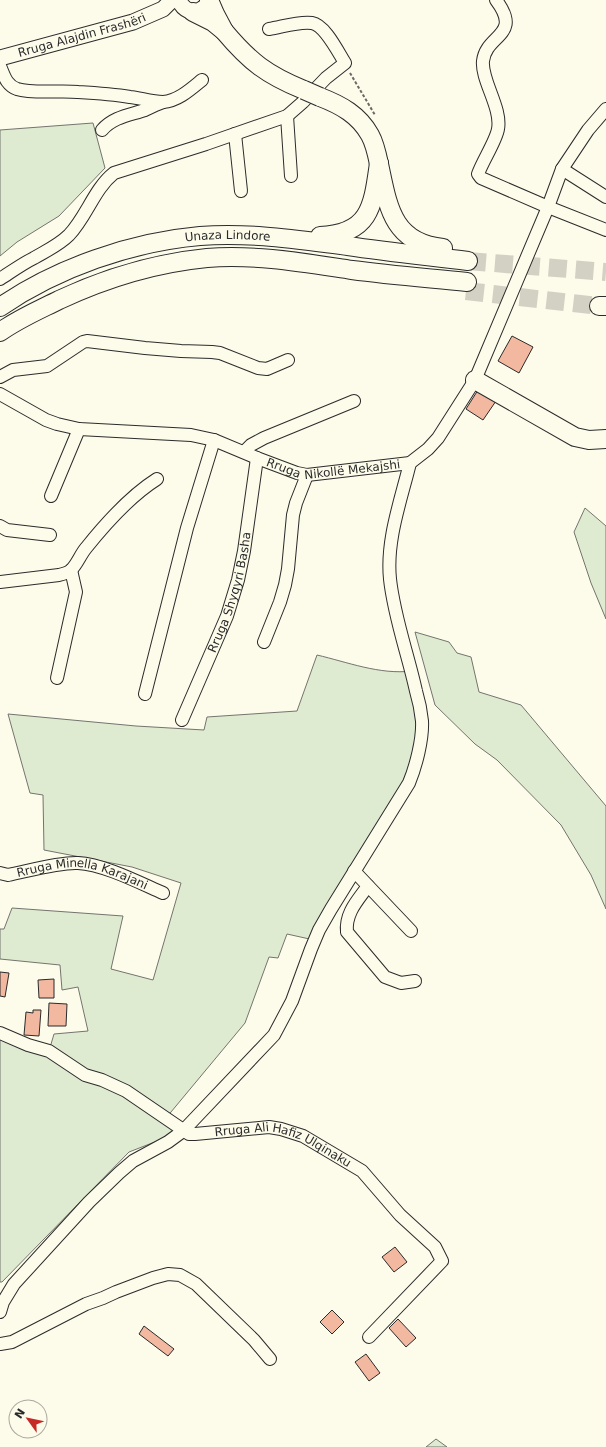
<svg xmlns="http://www.w3.org/2000/svg" width="606" height="1447" font-family="'DejaVu Sans',sans-serif">
<style>
.green{fill:#deebd1;stroke:#74746e}
.building{fill:#f2b8a0;stroke:#2b2b2b}
.lines{fill:none;stroke-linecap:round;stroke-linejoin:round}
.highway-tunnel{stroke:#d3d1c4;stroke-width:18;stroke-dasharray:18 9;stroke-linecap:butt}
.minor-casing{stroke:#2b2b2b;stroke-width:14}
.major-casing{stroke:#2b2b2b;stroke-width:17}
.highway-casing{stroke:#2b2b2b;stroke-width:20}
.path{stroke:#6a6964;stroke-width:2;stroke-dasharray:3 2;stroke-linecap:butt}
.minor{stroke:#fdfbea;stroke-width:12}
.major{stroke:#fdfbea;stroke-width:15}
.highway{stroke:#fdfbea;stroke-width:18}
.highway-bridge-casing{stroke:#2b2b2b;stroke-width:20;stroke-linecap:butt}
.highway-bridge{stroke:#fdfbea;stroke-width:18}
.labels{text-anchor:middle;dominant-baseline:central;stroke-width:3;stroke-linejoin:round;paint-order:stroke}
.street-label{font-size:12px;fill:#2b2b2b;stroke:#fdfbea}
</style>
<rect width="100%" height="100%" fill="#fdfbea"/>
<g class="green">
<polygon points="93,123 105,168 59,216 17,242 0,256 0,130"/>
<polygon points="585,508 606,526 606,619 591,583 574,532"/>
<polygon points="415,632 449,642 457,653 471,657 479,692 521,705 606,806 606,909 591,875 561,825 497,760 475,744 435,705"/>
<path d="M317,655C347,662 380,675 412,671L421,711L412,774L314,940L287,934L278,958L269,957L245,1023L166,1118L183,1131L129,1152L2,1282H0V1031L49,1051L54,1034L88,1031L78,987L62,990L60,965L0,959V929H4L12,908L123,916L111,969L153,980L181,883L132,867L44,850L43,795L30,793L8,714L136,726L204,730L207,717L297,711Z"/>
<polygon points="436,1439 447,1447 426,1447"/>
</g>
<g class="building">
<polygon points="512,336 533,347 519,373 498,361"/>
<polygon points="478,390 496,401 483,420 466,409"/>
<polygon points="0,972 9,973 5,997 0,996"/>
<polygon points="54,979 54,998 39,998 38,980"/>
<polygon points="49,1003 67,1004 66,1026 48,1026"/>
<polygon points="33,1010 41,1010 39,1036 24,1035 26,1012 33,1013"/>
<polygon points="395,1247 407,1262 394,1272 382,1257"/>
<polygon points="332,1310 344,1322 332,1334 320,1322"/>
<polygon points="398,1319 416,1338 406,1347 389,1328"/>
<polygon points="144,1326 174,1349 168,1356 139,1334"/>
<polygon points="366,1354 380,1373 369,1381 355,1362"/>
</g>
<g class="lines">
<g class="highway-tunnel">
<polyline points="468,261 606,272"/>
<polyline points="466,291 599,306"/>
</g>
<g class="minor-casing">
<g id="minor">
<path d="M496,0C523,36 486,34 483,61C481,80 502,108 498,129C496,141 483,160 478,174L481,178L548,207L606,230"/>
<path d="M0,66C4,75 6,85 17,89C33,94 61,90 78,92C95,93 112,94 130,97C140,98 152,102 163,102C178,101 191,89 202,80"/>
<polyline points="287,116 291,176"/>
<path d="M102,130C113,117 130,115 145,110C151,107 157,104 163,102"/>
<polyline points="235,134 241,191"/>
<polyline points="562,169 606,197"/>
<path d="M0,279C11,272 22,264 34,258C46,251 59,245 69,235C87,216 94,189 114,173L206,144L287,116L303,102L326,78L345,63C338,52 325,25 312,23C299,21 282,27 269,29"/>
<polyline points="0,377 13,370 47,366 83,342 87,341 145,348 181,351 212,352 220,353 258,368 267,369 288,360"/>
<path id="s1" d="M0,394L46,420L57,424L79,429L191,435L214,440L257,458L297,473L307,475L410,463L428,449L438,438L475,380L548,207L562,169L588,130L606,109"/>
<polyline points="244,452 251,445 264,438 354,401"/>
<polyline points="51,496 79,429"/>
<polyline points="0,526 7,530 50,535"/>
<path d="M0,582L59,575C63,574 67,573 70,571C77,565 80,555 86,548C106,523 130,496 157,479"/>
<polyline points="264,642 280,602 285,585 288,569 293,515 296,503 307,475"/>
<polyline points="57,678 76,592 71,570"/>
<polyline points="145,694 187,528 214,440"/>
<path id="s2" d="M182,720L227,616L238,580L244,551L257,458"/>
<polyline points="354,871 411,931"/>
<path id="s3" d="M0,873L8,875C28,871 59,862 78,863C103,864 140,883 163,893"/>
<path d="M368,886C358,900 345,913 347,932L385,977L401,983L415,981"/>
<path id="s4" d="M0,1033L28,1045L49,1051L85,1075L102,1080L126,1091L189,1134H195L269,1127L281,1129L303,1136L362,1171L400,1215L435,1247L442,1261L369,1337"/>
<path d="M0,1312L3,1302L14,1284L89,1202L119,1173L133,1161L168,1142L183,1131L274,1035L292,1001L311,949L319,930L331,909L409,783C416,766 423,739 422,721C421,711 419,701 416,691C408,654 394,617 390,579C386,540 401,500 410,463"/>
<polyline points="0,1344 12,1342 86,1304 103,1298 116,1292 153,1278 168,1274 180,1275 196,1284 254,1340 270,1359"/>
</g>
</g>
<g class="major-casing">
<g id="major">
<path d="M179,0C183,10 194,16 203,8"/>
<path id="s5" d="M0,58L133,22L163,9L172,0"/>
</g>
</g>
<g class="highway-casing">
<g id="highway">
<polyline points="193,12 213,22 224,31 215,14 209,0"/>
<path d="M224,31C250,62 267,75 304,90"/>
<path d="M320,97C341,105 359,115 370,135C375,144 377,154 379,164C388,206 392,243 443,248"/>
<path d="M320,236C371,234 373,205 379,163"/>
<polyline points="599,306 606,306"/>
<path id="s6" d="M0,307C57,268 131,242 200,236C250,232 299,240 348,246C388,252 428,256 468,261"/>
<path d="M0,332C18,319 39,310 59,300C106,278 155,263 207,258C255,254 305,263 352,270C390,275 428,278 467,282"/>
<polyline points="475,380 575,437 589,440 606,439"/>
</g>
</g>
<polyline class="path" points="350,73 375,115"/>
<use href="#minor" class="minor"/>
<use href="#major" class="major"/>
<use href="#highway" class="highway"/>
<g class="highway-bridge-casing">
<polyline id="highway-bridge" points="304,90 320,97"/>
</g>
<use href="#highway-bridge" class="highway-bridge"/>
</g>
<g class="labels">
<g class="street-label">
<text stroke="none"><textPath href="#s5" startOffset="85">Rruga Alajdin Frashëri</textPath></text>
<text stroke="none"><textPath href="#s6" startOffset="242">Unaza Lindore</textPath></text>
<text stroke="none"><textPath href="#s1" startOffset="348">Rruga Nikollë Mekajshi</textPath></text>
<text stroke="none"><textPath href="#s2" startOffset="137">Rruga Shyqyri Basha</textPath></text>
<text stroke="none"><textPath href="#s3" startOffset="85">Rruga Minella Karajani</textPath></text>
<text stroke="none"><textPath href="#s4" startOffset="314">Rruga Ali Hafiz Ulqinaku</textPath></text>
</g>
</g>
<g transform="translate(28 1419) rotate(303)"><circle r="19" fill="#fdfbea" stroke="#a9a89e"/>
<path d="M0-3L7 15L0 10L-7 15Z" fill="#c62828"/>
<text y="-6" font-size="11" font-weight="bold" text-anchor="middle" fill="#2b2b2b">N</text>
</g>
</svg>
